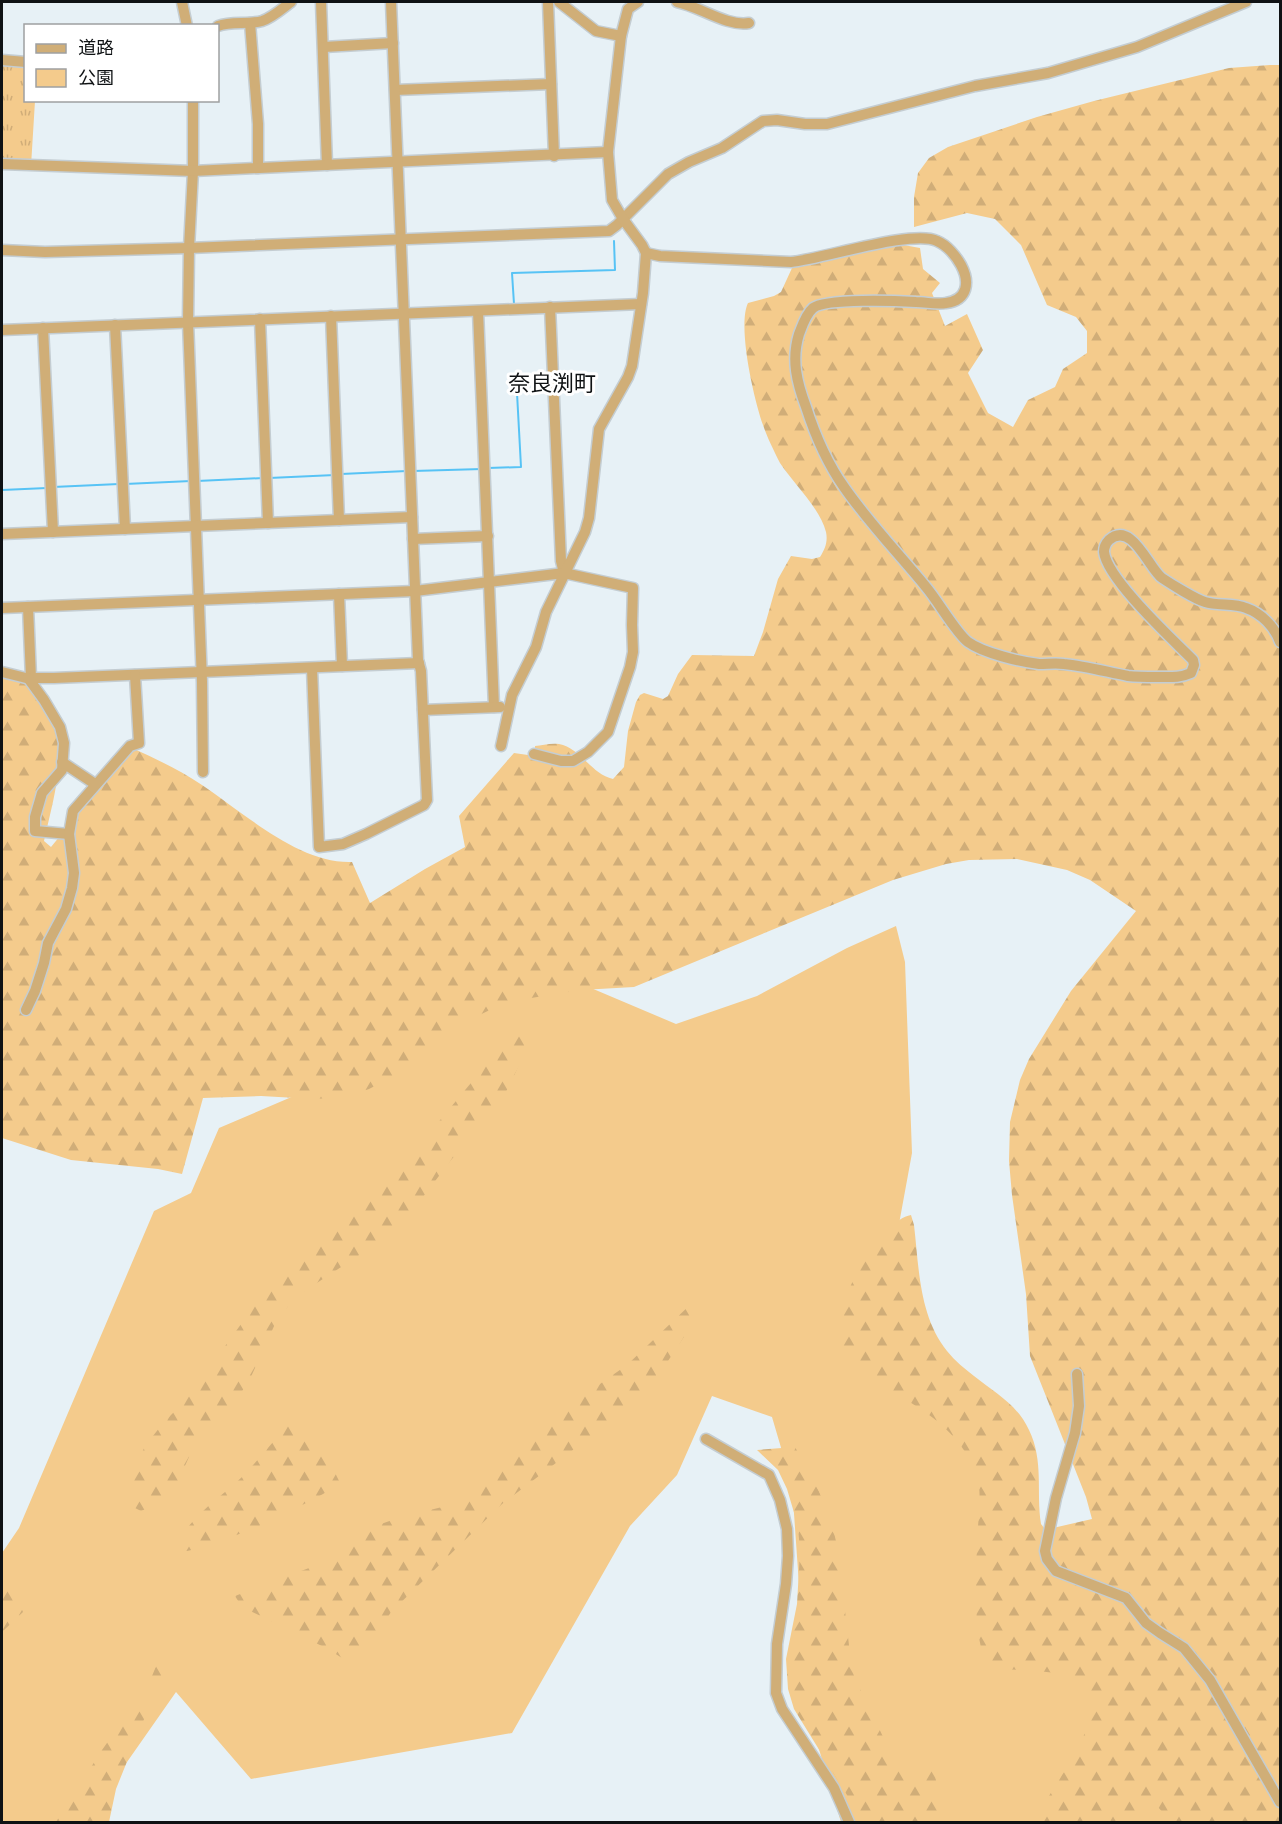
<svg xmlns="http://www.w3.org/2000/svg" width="1282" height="1824" font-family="Raleway,'Noto Sans JP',sans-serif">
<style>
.green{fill:#f4cb8c}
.forest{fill:url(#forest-firs)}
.park{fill:url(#park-tufts)}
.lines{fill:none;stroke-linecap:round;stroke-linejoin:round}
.stream{stroke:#57c3f5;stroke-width:2}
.minor-casing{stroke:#c4cdd2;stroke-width:13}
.minor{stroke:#d0ae77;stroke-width:10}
.labels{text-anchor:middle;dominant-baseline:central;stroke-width:6;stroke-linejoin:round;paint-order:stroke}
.quarter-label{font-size:22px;fill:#0f1214;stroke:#fff}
</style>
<defs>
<pattern id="forest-firs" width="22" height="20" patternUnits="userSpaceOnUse" patternTransform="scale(1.5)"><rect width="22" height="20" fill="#f4cb8c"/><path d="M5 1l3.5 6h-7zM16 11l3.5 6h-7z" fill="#d0ad78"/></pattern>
<pattern id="park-tufts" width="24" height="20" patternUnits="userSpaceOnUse" patternTransform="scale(1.5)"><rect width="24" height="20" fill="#f4cb8c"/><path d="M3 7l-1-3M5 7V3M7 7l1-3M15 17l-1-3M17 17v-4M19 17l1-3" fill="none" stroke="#d0ad78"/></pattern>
</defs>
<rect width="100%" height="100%" fill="#e7f1f6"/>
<polygon class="green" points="896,926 905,962 912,1153 882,1317 1199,1822 841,1822 808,1713 792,1485 772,1417 712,1396 677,1475 630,1526 512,1733 251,1779 176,1692 127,1762 72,1822 2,1822 2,1553 19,1528 154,1211 191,1193 219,1128 383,1058 513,955 676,1024 757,996 847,948"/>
<g class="forest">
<path d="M1270,65H1280V1822H1171L1158,1807L1152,1804L1141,1808L1121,1822H1032C1049,1795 1086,1744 1091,1713C1092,1702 1087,1688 1078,1681C1061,1669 1014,1670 992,1669L987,1667C971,1628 976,1568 978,1527C979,1510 982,1489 976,1473C960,1432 925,1410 889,1390C876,1383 860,1376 851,1365C837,1350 843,1309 849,1290C854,1277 861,1266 868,1254C876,1242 896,1217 911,1215L914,1225C919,1268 919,1316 947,1351C955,1361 965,1369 974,1376C995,1393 1017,1404 1029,1430C1044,1461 1036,1491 1041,1524L1044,1528H1053L1092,1519L1086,1497L1030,1356L1026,1294L1012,1195L1009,1161L1010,1122L1020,1080L1029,1059L1071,991L1136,911L1090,880L1067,870L1017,859L969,860L946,864L893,880L634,987L581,990L531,998L496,1007L465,1022L400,1073L369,1089L344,1097L314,1099L261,1096L203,1098L182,1174L158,1169L71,1160L2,1138V674L37,682C42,693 49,705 53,716C67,758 53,800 44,841L51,847L132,748C156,759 180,770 202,785C244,813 299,864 352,862L370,903L425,869L465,847L459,816L514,753L535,756V746C543,745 555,742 563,745C583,752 592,774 613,779L624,767L628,731L636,702L640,695L644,693L663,699L668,696L678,674L692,655L754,656L763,632L778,579L791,556L812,559L820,557C825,549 828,542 826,532C820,508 793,483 780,463C774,451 767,437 763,425C754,400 737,326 748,303L774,296L781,292L792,268L898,244L920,248L923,269L940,283L932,293L945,326L967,314L983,350L968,373L988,413L1013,427L1028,400L1055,387L1063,369L1087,353V331L1076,317L1047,305L1021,245L995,219L967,213L914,227V197L918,173L929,158L948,147L1037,117L1094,101L1229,68Z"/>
<polygon points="522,1034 525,1044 521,1061 507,1090 475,1133 451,1160 417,1205 367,1250 294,1298 275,1324 249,1381 232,1406 203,1433 189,1457 173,1492 162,1502 141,1511 133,1507 130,1497 133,1473 145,1446 164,1422 185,1401 255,1305 284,1272 320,1239 382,1190 500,1048 512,1036"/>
<polygon points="692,1303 699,1314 668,1361 642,1393 611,1421 502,1504 391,1612 356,1667 328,1649 242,1607 235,1596 317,1565 381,1524 398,1518 446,1506 464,1494 528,1437 552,1421 587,1393 627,1365"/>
<path d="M291,1420L321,1444L340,1483L323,1494L274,1520L209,1546L187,1551L175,1548C189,1517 218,1500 242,1477C259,1459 275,1440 291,1420Z"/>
<polygon points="795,1447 818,1489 832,1524 838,1550 850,1654 854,1676 885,1741 909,1784 934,1765 941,1821 937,1822 854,1822 859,1819 847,1795 794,1709 788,1689 786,1659 797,1604 800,1552 798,1526 787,1489 778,1470 757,1450"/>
<polygon points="12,1586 23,1612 2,1632 2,1592"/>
<polygon points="159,1659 167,1662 116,1789 109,1822 56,1822 102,1750 129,1712 143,1698"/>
</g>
<polygon class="park" points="2,60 25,62 26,100 35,101 31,166 2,164"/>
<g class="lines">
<g class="stream">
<polyline points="514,304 512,273 615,270 614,241"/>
<polyline points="488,468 521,467 517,393"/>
<polyline points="413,471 482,469"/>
<polyline points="341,474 407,471"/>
<polyline points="269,478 335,475"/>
<polyline points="197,481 263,478"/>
<polyline points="125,484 191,481"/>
<polyline points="53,487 119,484"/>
<polyline points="2,490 47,488"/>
</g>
<g class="minor-casing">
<g id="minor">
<polyline points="182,2 187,26"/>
<polyline points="321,2 327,165"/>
<polyline points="548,2 554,156"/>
<polyline points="559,2 596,31 621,36"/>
<path d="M677,2C699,6 727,27 749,23"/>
<polyline points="250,23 258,124 258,168"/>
<path d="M218,26C232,21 247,25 262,21C272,18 283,8 291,2"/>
<polyline points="324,47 393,43"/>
<polyline points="2,60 26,62"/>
<polyline points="395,90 551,84"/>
<polyline points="193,100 193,171 189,248 188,322 202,682 203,772"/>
<polyline points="2,164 193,171 608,152"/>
<polyline points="2,250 45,252 189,248 609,231 617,225 668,174 689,162 722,148 763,121 777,120 805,124 827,124 975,86 1048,73 1137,47 1246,2"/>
<path d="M646,253L660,256L791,262C823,259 913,229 937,241C947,245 956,256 961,265C970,282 968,300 946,303C937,305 926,302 916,302C898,301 826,298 813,308C806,314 802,326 799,334C791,360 797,383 806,407C815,435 827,463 844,487C869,523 899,554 926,587C938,601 956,633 968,642C983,653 1021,662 1039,664C1048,664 1056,663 1064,664C1085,666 1107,672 1128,676C1137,677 1148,677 1157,677C1170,677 1180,678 1191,673L1194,665L1193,660C1172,639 1107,579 1104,552C1104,547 1106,543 1109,540C1132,520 1149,569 1162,578C1171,584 1195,599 1205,602C1218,606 1234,603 1246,608C1261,613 1275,627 1280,642"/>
<polyline points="550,307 561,561 564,573"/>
<polyline points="478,311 494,707"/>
<polyline points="331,316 339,520"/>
<polyline points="260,319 268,523"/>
<polyline points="115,325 125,529"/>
<polyline points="43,328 53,532"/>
<polyline points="2,330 641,304"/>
<polyline points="2,534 412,517"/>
<polyline points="413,539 488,536"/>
<polyline points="339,594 342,666"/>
<polyline points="28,607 31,678"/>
<polyline points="2,608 415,591 564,573 633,588 632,625 633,652 630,667 608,732 588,752 573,761 561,761 534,754"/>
<polyline points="312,668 319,847 343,844 366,834 424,805 427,800 421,671 418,660 391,2"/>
<polyline points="2,672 26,678 54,678 419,663"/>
<polyline points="28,678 44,700 60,727 64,743 62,770 42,793 35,817 35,831 69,834"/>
<polyline points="423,710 500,707"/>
<polyline points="501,746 512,695 536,647 546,612 585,532 589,518 599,429 628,377 632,366 643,293 646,253 642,245 623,219 612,200 608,152 621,36 628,9 638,2"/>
<polyline points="62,762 95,784"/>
<polyline points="26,1010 35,991 44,963 48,943 66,909 72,888 74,873 69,834 73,811 130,746 139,743 135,675"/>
<polyline points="1077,1374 1079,1406 1075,1433 1056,1498 1045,1551 1047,1559 1056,1571 1126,1598 1146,1623 1160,1633 1184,1648 1210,1680 1280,1802"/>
<polyline points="706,1439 769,1475 780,1500 787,1529 788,1556 786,1584 777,1644 776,1693 782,1709 834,1788 849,1822"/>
</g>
</g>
<use href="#minor" class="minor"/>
</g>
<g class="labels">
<g class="quarter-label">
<text x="552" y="383">奈良渕町</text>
</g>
</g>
<rect width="1282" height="1824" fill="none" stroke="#0f1214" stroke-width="6"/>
<rect x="24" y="24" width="195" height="78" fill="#ffffff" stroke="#9fa0a1" stroke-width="1.5"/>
<rect x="36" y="44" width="30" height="9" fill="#d0ae77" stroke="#9fa0a1" stroke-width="1.5"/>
<text x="78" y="54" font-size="18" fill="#0f1214">道路</text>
<rect x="36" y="69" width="30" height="18" fill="#f4cb8c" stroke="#9fa0a1" stroke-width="1.5"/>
<text x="78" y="84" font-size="18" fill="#0f1214">公園</text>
</svg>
